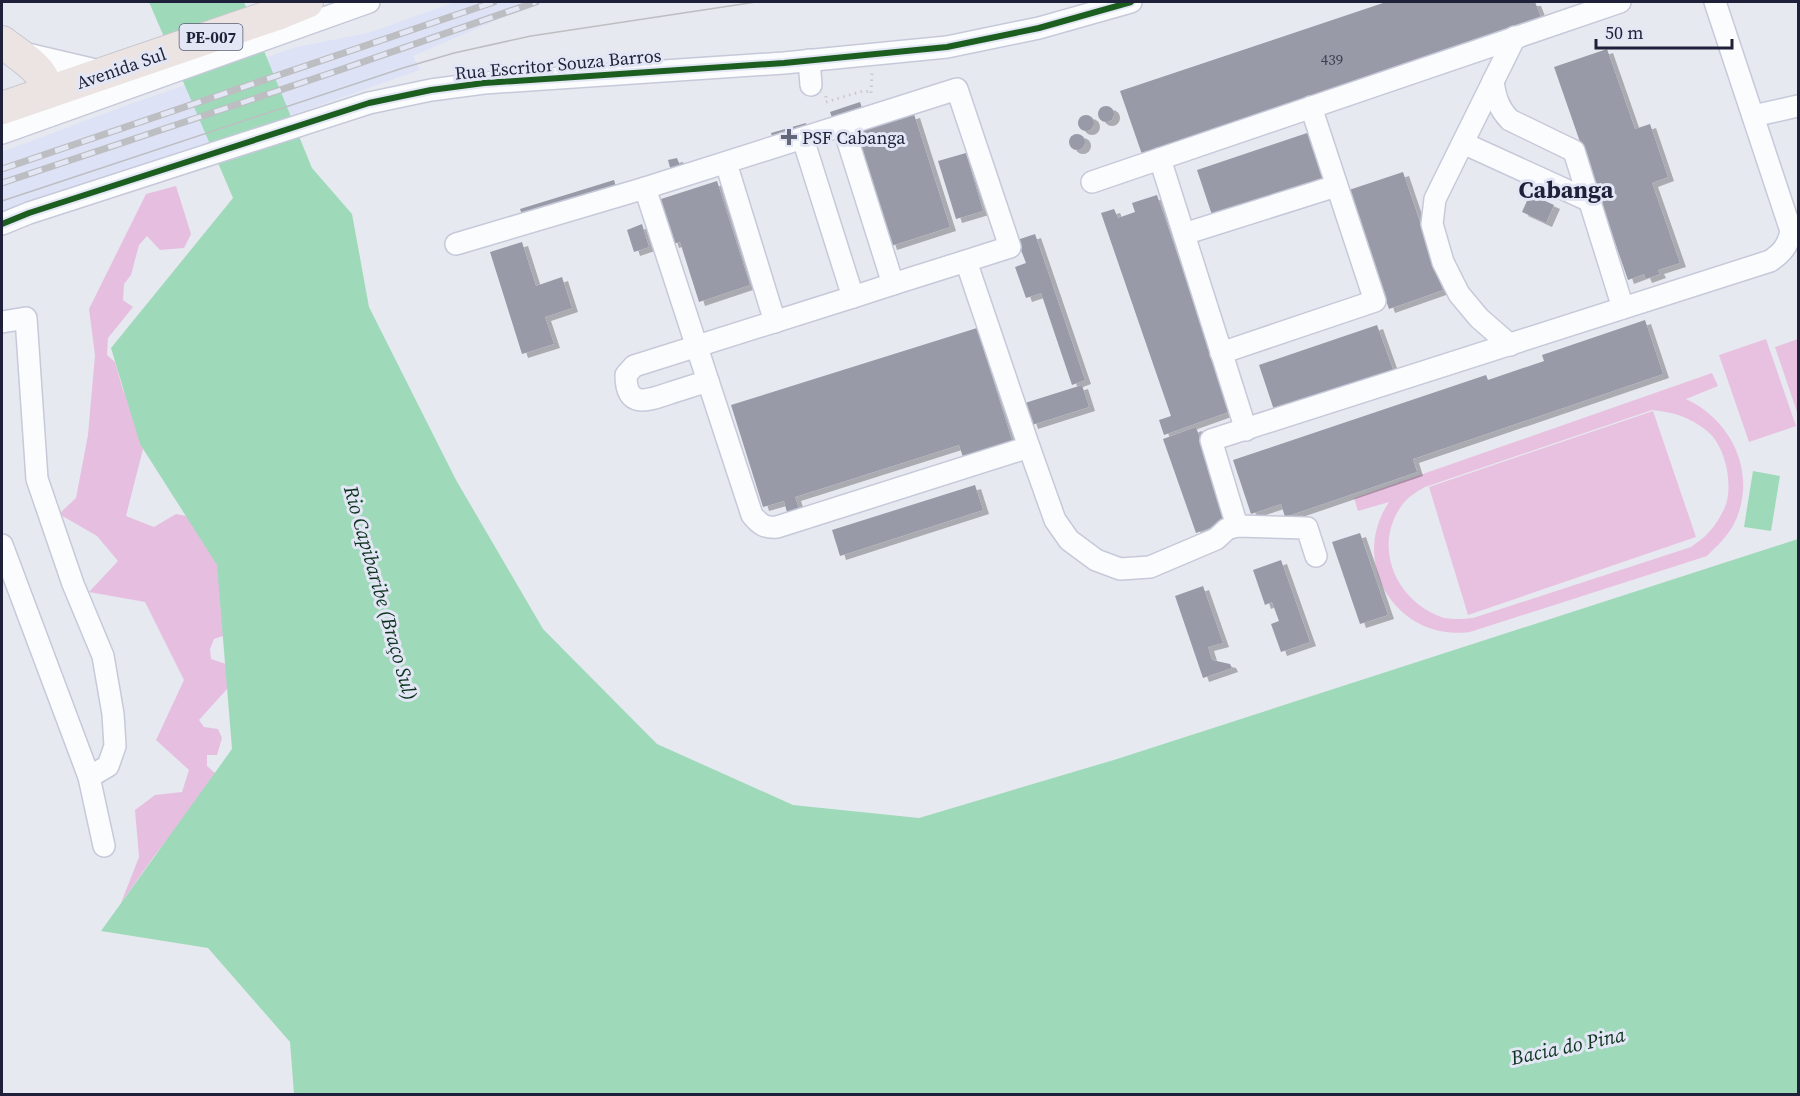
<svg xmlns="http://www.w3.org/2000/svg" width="1800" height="1096" font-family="'Source Serif 4',serif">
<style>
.built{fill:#dee2f6}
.green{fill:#e8c1e1;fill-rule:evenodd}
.forest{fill:#e6bfe0}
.water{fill:#9edab9}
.building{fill:#989aa8;filter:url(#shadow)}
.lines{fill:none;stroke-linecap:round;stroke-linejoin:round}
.minor-casing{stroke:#c6c9d9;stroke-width:24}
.highway-casing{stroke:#c5c6ce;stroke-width:34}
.path{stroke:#c9c9cf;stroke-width:3;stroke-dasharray:1.5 4.5;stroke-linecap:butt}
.minor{stroke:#fbfcfd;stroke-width:21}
.highway{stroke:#ece4e2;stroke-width:32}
.tram{stroke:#bdbec1;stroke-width:1.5}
.rail-casing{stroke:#bdbec1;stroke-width:7}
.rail{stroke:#e3e6f4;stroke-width:4.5;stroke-dasharray:14;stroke-linecap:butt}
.cycleway-casing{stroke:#e3e6f4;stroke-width:10}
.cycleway{stroke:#1b5e20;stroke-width:6}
.poi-dot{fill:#646779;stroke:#e3e6f4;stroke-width:2}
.labels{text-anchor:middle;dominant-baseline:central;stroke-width:6;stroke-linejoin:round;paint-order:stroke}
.number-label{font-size:15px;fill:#3c3f55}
.shield{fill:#e3e6f4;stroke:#595c71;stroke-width:1.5}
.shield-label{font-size:16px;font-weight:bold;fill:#1e2139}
.street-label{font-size:18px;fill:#1e2139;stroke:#e3e6f4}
.poi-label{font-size:18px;fill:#1e2139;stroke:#e3e6f4;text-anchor:start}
.water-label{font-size:20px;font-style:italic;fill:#0d331f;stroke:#e3e6f4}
.district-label{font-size:24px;font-weight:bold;fill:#1e2139;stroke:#e3e6f4}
</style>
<defs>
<filter id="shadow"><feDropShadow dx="6" dy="4" stdDeviation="0" flood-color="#0004"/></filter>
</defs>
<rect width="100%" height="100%" fill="#e7e9f0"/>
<polygon class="built" points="455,2 546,2 504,17 413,56 420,70 129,172 2,213 2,152 130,104 296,47 368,33"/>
<g class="green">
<polygon points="1766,339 1796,426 1749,442 1719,355"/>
<polygon points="1798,339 1798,415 1775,347"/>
<path d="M1712,373L1718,386L1686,399C1733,421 1758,475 1734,524C1727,537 1717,546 1707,556L1470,632C1397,642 1348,563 1389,502L1358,511L1354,498ZM1652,410C1673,412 1690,417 1707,431C1725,445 1733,483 1726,504C1723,513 1715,526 1709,532C1704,538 1697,542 1691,547L1473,618C1463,619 1451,620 1441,617C1397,601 1373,549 1400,508C1406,498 1416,492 1425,487Z"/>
<polygon points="1653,411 1696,537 1468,615 1429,487"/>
</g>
<polygon class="forest" points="176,186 191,234 184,248 160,250 147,236 139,245 131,275 124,284 123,300 133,307 108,338 107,355 115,362 123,390 152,441 143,449 126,516 154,527 176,514 186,516 225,544 223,636 214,639 210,649 211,659 226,664 230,677 227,689 199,720 204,727 218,729 222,738 217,755 207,755 207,766 215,773 214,783 155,855 121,903 139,857 135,810 155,795 182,792 189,770 156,740 184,680 145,602 89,592 118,561 97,536 59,514 76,498 88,435 95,355 89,309 146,194"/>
<g class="water">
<polygon points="149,2 244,2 312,168 352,214 369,307 456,480 543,629 657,744 793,805 919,818 1117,759 1798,539 1798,1094 294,1094 290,1042 208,948 101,931 232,749 217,565 140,444 111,348 233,198"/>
<polygon points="1753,471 1780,476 1771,531 1744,527"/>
</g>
<g class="building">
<polygon points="1386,2 1535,2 1545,27 1145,163 1120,91"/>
<polygon points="1607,49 1635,129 1650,124 1668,177 1652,183 1680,263 1658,270 1660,274 1646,279 1644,274 1628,280 1554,67"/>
<polygon points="860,102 865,117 835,126 830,112"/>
<circle cx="1106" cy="114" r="8"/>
<polygon points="914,114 950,227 891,246 855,133"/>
<circle cx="1086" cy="123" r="8"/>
<polygon points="806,123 810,136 768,149 765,139 772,136 771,133"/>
<polygon points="1316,130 1333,181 1214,221 1197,170"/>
<circle cx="1077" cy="142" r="8"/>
<polygon points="966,153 983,211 956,219 938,161"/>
<polygon points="677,158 681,168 671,171 668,160"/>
<polygon points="1403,172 1443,290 1389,309 1349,190"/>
<polygon points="614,180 618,194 525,223 520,209"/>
<polygon points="717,181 750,285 699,302 680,242 673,244 658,200"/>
<polygon points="1530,194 1554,205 1546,223 1522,212"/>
<polygon points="1157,195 1231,411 1164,435 1159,420 1171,416 1101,213 1114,209 1118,218 1135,212 1132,203"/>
<polygon points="642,224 649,247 634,252 627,230"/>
<polygon points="1035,234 1085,380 1072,385 1041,293 1026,298 1015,267 1026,263 1017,240"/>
<polygon points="522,242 536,286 562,277 572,308 545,317 554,344 522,354 490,252"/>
<polygon points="1645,320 1663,374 1413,459 1417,472 1285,517 1281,504 1251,514 1233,460 1486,375 1488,380 1544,361 1542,355"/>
<polygon points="1377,325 1396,378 1277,419 1259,365"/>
<polygon points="977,328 1014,447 965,463 959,445 795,497 800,512 788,516 784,501 763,507 731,405"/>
<polygon points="1082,385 1089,407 1032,425 1025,403"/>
<polygon points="1196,427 1229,521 1196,533 1163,439"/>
<polygon points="975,485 983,510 840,556 832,530"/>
<polygon points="1360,533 1388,615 1360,624 1332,542"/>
<polygon points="1281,560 1310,642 1281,652 1271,624 1279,621 1272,602 1265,605 1253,570"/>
<polygon points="1203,586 1223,643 1208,647 1212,660 1230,664 1232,668 1203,678 1175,596"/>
</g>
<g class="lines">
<g class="minor-casing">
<g id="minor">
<polyline points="23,53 104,72"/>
<polyline points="809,60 811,85"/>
<path d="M1493,81C1495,97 1499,109 1510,120L1574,151L1623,308"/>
<polyline points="1753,116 1798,106"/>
<polyline points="2,133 369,2"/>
<path d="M803,139L853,297L634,366L626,375C626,409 647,401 670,393C683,389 695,385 708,381L752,515C760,525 765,528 777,527L1029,447L966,261L893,284L843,126"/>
<polyline points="1463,143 1590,201"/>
<polyline points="1160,159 1246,430"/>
<polyline points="726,163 775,322"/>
<polyline points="1092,182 1620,2"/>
<polyline points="645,188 708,381"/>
<polyline points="2,224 29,213 369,103 431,90 484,83 784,63 947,47 1039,28 1131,2"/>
<polyline points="1184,234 1336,186"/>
<polyline points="456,244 645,188 957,89 1010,247 966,261"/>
<polyline points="853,297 893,284"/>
<polyline points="2,322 26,318 37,479 73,584 103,656 113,714 115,746 108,766 89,777"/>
<polyline points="1510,345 1479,318 1459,294 1443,262 1432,224 1435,199 1515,37"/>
<polyline points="1221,353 1375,301 1311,107"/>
<polyline points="1029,447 1055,520 1069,540 1096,560 1120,569 1150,567 1216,539 1227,529 1237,526 1307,528 1316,556"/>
<path d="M1237,526L1211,440L1770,261C1782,253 1788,246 1791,231L1715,2"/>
<polyline points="2,545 89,777 104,846"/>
</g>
</g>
<g class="highway-casing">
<g id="highway">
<path d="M2,42C12,50 36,65 42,77C45,83 43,89 41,95"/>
<polyline points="2,108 280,13 307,2"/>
</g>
</g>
<g class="path">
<polyline points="871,93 872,73"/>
<polyline points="826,96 826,102 863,91 871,92"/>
</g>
<use href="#minor" class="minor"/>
<use href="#highway" class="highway"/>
<polyline class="tram" points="2,201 403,68 454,53 531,36 756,2"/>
<g class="rail-casing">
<g id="rail">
<polyline points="2,169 494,2"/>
<polyline points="2,183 331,73 536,2"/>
</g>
</g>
<use href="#rail" class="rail"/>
<g class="cycleway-casing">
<polyline id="cycleway" points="2,224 29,213 369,103 431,90 484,83 784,63 947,47 1039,28 1131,2"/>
</g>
<use href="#cycleway" class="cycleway"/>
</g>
<path class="poi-dot" d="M786 128h6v6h6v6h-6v6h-6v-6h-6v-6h6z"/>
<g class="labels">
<g class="number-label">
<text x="1332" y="59">439</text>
</g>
<rect class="shield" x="179.5" y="24" width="63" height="26" rx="4.5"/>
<g class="shield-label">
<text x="211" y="37">PE-007</text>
</g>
<g class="street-label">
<text transform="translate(558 64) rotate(-5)">Rua Escritor Souza Barros</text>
<text transform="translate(121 68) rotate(-19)">Avenida Sul</text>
</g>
<g class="poi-label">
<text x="802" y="137">PSF Cabanga</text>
</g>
<g class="water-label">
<text transform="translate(381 593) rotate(74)">Rio Capibaribe (Braço Sul)</text>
<text transform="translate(1568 1046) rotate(-12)">Bacia do Pina</text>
</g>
<g class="district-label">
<text x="1566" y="189">Cabanga</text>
</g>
</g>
<rect width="1800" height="1096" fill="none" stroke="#1e2139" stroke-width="6"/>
<path d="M1596 39v9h136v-9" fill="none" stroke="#1e2139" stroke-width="3"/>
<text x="1605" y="39" font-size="18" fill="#1e2139" stroke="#e3e6f4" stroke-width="4.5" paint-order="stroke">50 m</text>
</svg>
